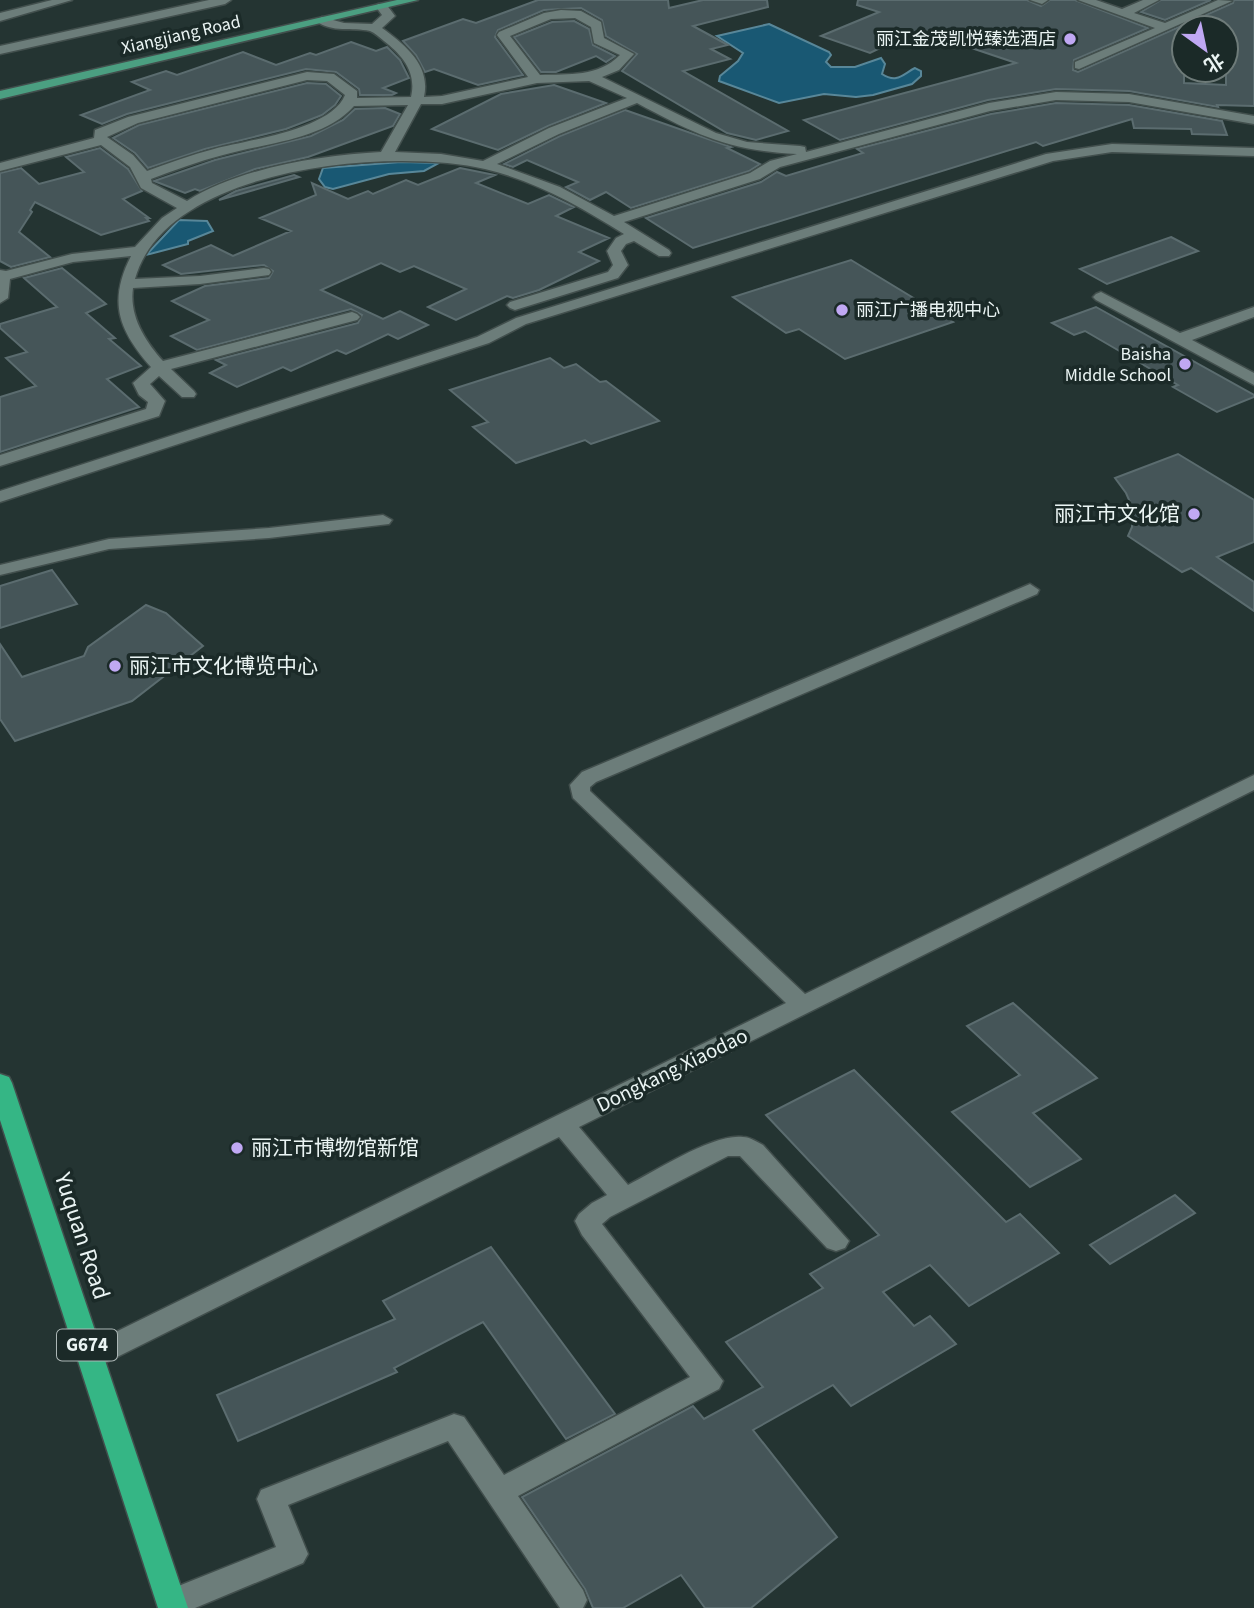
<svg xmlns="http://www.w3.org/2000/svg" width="1254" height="1608" font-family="'Source Sans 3','Noto Sans SC',sans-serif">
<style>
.water{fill:#195873;stroke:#588799;stroke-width:2}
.building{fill:#455558;stroke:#5b6c6f;stroke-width:2;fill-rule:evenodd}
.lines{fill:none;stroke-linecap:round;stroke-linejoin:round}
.minor-casing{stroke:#424f4d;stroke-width:3}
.major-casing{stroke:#424f4d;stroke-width:3}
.highway-casing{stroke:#424f4d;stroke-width:3}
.minor{fill:#6c7d7a;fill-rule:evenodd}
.major{fill:#4b9f81;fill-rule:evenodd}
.highway{fill:#35b685;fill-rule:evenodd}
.poi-dot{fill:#c0a8f3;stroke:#1b2a28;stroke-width:2.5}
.labels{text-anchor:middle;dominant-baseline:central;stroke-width:7;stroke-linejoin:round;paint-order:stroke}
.far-street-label{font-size:18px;fill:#eaf4f3;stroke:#1b2a28}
.far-poi-label{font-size:18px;fill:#eaf4f3;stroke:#1b2a28;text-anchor:end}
.shield{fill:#1b2a28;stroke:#acb7b6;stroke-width:2}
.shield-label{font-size:19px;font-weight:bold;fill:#eaf4f3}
.poi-label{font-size:21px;fill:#eaf4f3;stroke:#1b2a28;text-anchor:start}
.street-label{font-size:21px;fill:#eaf4f3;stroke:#1b2a28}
.near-street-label{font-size:24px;fill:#eaf4f3;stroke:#1b2a28}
</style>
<rect width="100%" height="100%" fill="#243432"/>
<g class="water">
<path d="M769,24L829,52L831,55L826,62L831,67H855L881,58L885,64L882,74C897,84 903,74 915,68L921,71V76L912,84L873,95L856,97L824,94L779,103L719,81L720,76L738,61L743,53L717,36Z"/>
<polygon points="401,162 439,163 424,171 389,174 333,189 325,187 319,179 323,168"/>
<polygon points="179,220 207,221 213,231 188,241 188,244 146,255"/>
</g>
<g class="building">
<polygon points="538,0 668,0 669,8 703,0 767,0 768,7 693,26 728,45 711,49 730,59 683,71 788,131 756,140 727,133 622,71 637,54 606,36 602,20 581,8 544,10 498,30 495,37 523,75 478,85 434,69 425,72 416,55 403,41 463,19 476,23"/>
<path d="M858,0H1027L1041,6L1050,0H1075L1148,28L1074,60L1073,70L1078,72L1233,3L1234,0H1254V106L1217,105L1218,107L1129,91L1056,89L988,100L840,140L804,120L1016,63L918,30L870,53L821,36L879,12L857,5ZM1184,28H1226V85L1184,83Z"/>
<polygon points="1161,0 1211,0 1165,20 1141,12"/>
<polygon points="574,21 589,29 593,45 615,56 606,62 596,56 556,72 541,72 514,37 552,22"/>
<polygon points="351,42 376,51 387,47 400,60 409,78 383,88 396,93 392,95 360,95 359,89 336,72 306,69 127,114 102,124 81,115 150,90 132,82 166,71 177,75 243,52 276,65 310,53 316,55"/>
<polygon points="307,83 326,84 341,96 335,105 322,115 286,129 205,149 148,168 135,153 113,138 139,125"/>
<polygon points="554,85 606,103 548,126 498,150 432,129 501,94"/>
<polygon points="1056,103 1129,105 1222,121 1227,135 1192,134 1191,129 1134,128 1132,119 1043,146 1036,142 693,248 646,218 761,182 777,172 786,176 863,153 857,149 991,114"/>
<polygon points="385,108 400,114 393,126 308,157 255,169 200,191 195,189 185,193 154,181 215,160 311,136 343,120 355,109"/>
<polygon points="625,110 731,147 727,148 760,164 749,171 631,208 606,192 590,200 566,187 578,182 527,160 513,167 504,164 560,136"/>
<polygon points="100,148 128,169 142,191 123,199 149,218 146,218 149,221 101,235 35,202 30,210 32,212 19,232 50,257 11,267 0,261 0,173 21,168 39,184 84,172 66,157"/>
<polygon points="460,168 495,175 476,183 528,204 549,195 574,207 556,216 609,238 579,252 599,261 539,290 513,298 507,296 456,320 428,307 466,289 414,266 400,272 381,263 321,290 383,319 400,311 428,325 398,339 388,334 346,354 337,350 291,371 283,367 237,387 210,373 226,365 216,360 358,323 362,315 351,309 197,350 171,336 209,320 172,301 205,286 269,278 273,271 264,265 181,274 163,265 211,245 233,256 291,231 260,218 316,195 312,183 348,199 368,191 373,194 406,180 418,185"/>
<polygon points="294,175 299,177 219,200 236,191"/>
<polygon points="1171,237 1198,251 1107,284 1080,269"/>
<polygon points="851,260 953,322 845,359 799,329 786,333 733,297"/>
<polygon points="62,268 106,304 86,313 115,338 109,339 141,366 107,379 139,407 0,452 0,397 36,386 6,358 27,352 0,328 0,324 57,307 24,278"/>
<polygon points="1096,307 1254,395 1254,397 1217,412 1173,387 1178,385 1085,331 1074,335 1052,323"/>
<polygon points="550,358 564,368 576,364 600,382 606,381 659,421 591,444 585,440 516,463 473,427 488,422 450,390"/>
<polygon points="1178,454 1254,500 1254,542 1217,557 1254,582 1254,611 1191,568 1182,572 1128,536 1132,527 1133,509 1126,493 1115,478"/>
<polygon points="52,570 77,604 0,628 0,586"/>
<polygon points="146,605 166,613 203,646 132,701 15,741 0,719 0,644 22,677 84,656 88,647"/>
<polygon points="1013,1003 1097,1078 1033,1113 1081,1159 1030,1187 952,1112 1020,1075 967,1026"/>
<polygon points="854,1070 1006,1222 1020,1214 1059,1253 969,1306 930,1265 883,1292 914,1326 930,1316 956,1344 851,1406 833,1385 753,1430 837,1537 751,1608 705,1608 681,1575 623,1608 593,1608 585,1589 522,1497 693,1406 704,1419 763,1387 726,1342 823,1288 810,1274 879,1235 766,1115"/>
<polygon points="1175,1195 1195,1213 1110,1264 1090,1245"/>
<polygon points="491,1247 615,1414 566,1439 483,1322 394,1368 397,1372 238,1441 217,1395 395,1319 383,1301"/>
</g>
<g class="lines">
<g class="minor-casing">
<g id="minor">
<polygon points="52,0 72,0 0,21 0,13"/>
<polygon points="209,0 231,0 225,4 0,54 0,46"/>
<polygon points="1030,0 1048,0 1042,4"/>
<polygon points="1078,0 1096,0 1122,9 1143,0 1159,0 1134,13 1165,23 1218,0 1232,1 1079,69 1075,68 1075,62 1155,28"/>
<path d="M378,4H386L395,16L382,28C405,45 431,65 424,97L442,96L528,77L497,35L499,32L544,13L561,10L581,11L601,22L604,38L634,54L619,70L602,77L716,133L747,142L800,146L805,147L806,152L989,103L1056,92L1129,94L1254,116V124L1129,102L1056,100L990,111L780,167L760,179L624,222L669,250L671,253L669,256H659L634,241L626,244L621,251L628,265L618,278L515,310L510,308L507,305L510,302L608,272L613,265L607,251L616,238L624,234C581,207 536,181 485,169C391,147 166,166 135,279L200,276L264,268L269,269L271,272L269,275L200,284L133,288C129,316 145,341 163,361L352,312L357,314L360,317L357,320L171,369L194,391L196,394L194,397H182L159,376L150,384L165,401L159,416L0,466V455L146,409L148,402L139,395L133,383L151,367C118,330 108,301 131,256L73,262L10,279L8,298L0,303V270L6,271L72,254L135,247L162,218L177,208L141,188L130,167L101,145L0,171V163L94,138L95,130L128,117L307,72L334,74L357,91V98L411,97C417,72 402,55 384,41C379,37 375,33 370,31C352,27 332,33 316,21L322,17L344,23L372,24L382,15L376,7ZM575,18L591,27L594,43L620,55C598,77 569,74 540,75L510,36L551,19ZM307,80L327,81L345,95C331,130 247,140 214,149C191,155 169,163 147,171L133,155L107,137L138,123ZM589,81L627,98L549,128L483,161L441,154L395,152L421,104H442L537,83ZM637,103C694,134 730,151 797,154L770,161L750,173L614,216L560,187L497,164L559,134ZM408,105L381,152C321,155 239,168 187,201L152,183L151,179C175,170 199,161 223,155C265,143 324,140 354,106Z"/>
<polygon points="1112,144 1254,148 1254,156 1112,152 1053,161 526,324 489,343 0,502 0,491 477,337 516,318 1046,154"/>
<polygon points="1101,292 1180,333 1254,307 1254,317 1192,340 1254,373 1254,385 1096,300 1093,297 1096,294"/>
<polygon points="383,515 392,520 389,524 269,538 109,549 0,575 0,565 109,539 269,528"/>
<path d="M1030,584L1039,590L1037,594L596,782L590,787V791L805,994L1254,775V790L579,1127L628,1185C655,1171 714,1133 743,1137C750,1137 757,1142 763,1145L849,1241L845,1248L836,1251L827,1248L740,1156H728L610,1217L602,1224L723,1381L719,1389L518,1496L583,1590L587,1600L583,1608H560L448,1441L288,1505L308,1554L303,1563L195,1608H159L157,1603L161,1593L276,1547L257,1499L261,1490L454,1414L464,1417L504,1475L690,1377L582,1235L575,1221L579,1214L592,1203L607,1195L559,1137L101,1365L91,1368L81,1365L77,1357L81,1349L786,1003L573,798L570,785L582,772Z"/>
</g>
</g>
<g class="major-casing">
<polygon id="major" points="397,0 418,0 0,99 0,91"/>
</g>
<g class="highway-casing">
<polygon id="highway" points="0,1074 9,1077 12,1083 188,1608 158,1608 0,1120"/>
</g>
<use href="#minor" class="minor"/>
<use href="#major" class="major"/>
<use href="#highway" class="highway"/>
</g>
<g class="poi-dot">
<circle cx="1070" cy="39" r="7"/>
<circle cx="842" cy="310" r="7"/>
<circle cx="1185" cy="364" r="7"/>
<circle cx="1194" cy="514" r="7"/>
<circle cx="115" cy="666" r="7"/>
<circle cx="237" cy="1148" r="7"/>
</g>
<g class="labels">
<g class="far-street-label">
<text transform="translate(181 35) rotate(-13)">Xiangjiang Road</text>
</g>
<g class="far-poi-label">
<text x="1056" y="39">丽江金茂凯悦臻选酒店</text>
<text x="856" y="310" text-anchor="start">丽江广播电视中心</text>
<text x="1171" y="354">Baisha<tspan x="1171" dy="21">Middle School</tspan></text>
</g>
<rect class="shield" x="57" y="1329.5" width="60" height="31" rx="5"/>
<g class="shield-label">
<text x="87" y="1345">G674</text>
</g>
<g class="poi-label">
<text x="1180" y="514" text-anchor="end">丽江市文化馆</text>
<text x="129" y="666">丽江市文化博览中心</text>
<text x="251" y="1148">丽江市博物馆新馆</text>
</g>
<g class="street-label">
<text transform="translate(672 1070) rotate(-26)">Dongkang Xiaodao</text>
</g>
<g class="near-street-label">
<text transform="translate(82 1236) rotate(72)">Yuquan Road</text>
</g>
</g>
<g transform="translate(1205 49) rotate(147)"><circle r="33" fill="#1b2a28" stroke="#6e7b79" stroke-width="2"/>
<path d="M0-5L12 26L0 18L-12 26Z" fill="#c0a8f3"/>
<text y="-10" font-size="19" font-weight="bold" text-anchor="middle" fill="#eaf4f3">北</text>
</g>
</svg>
